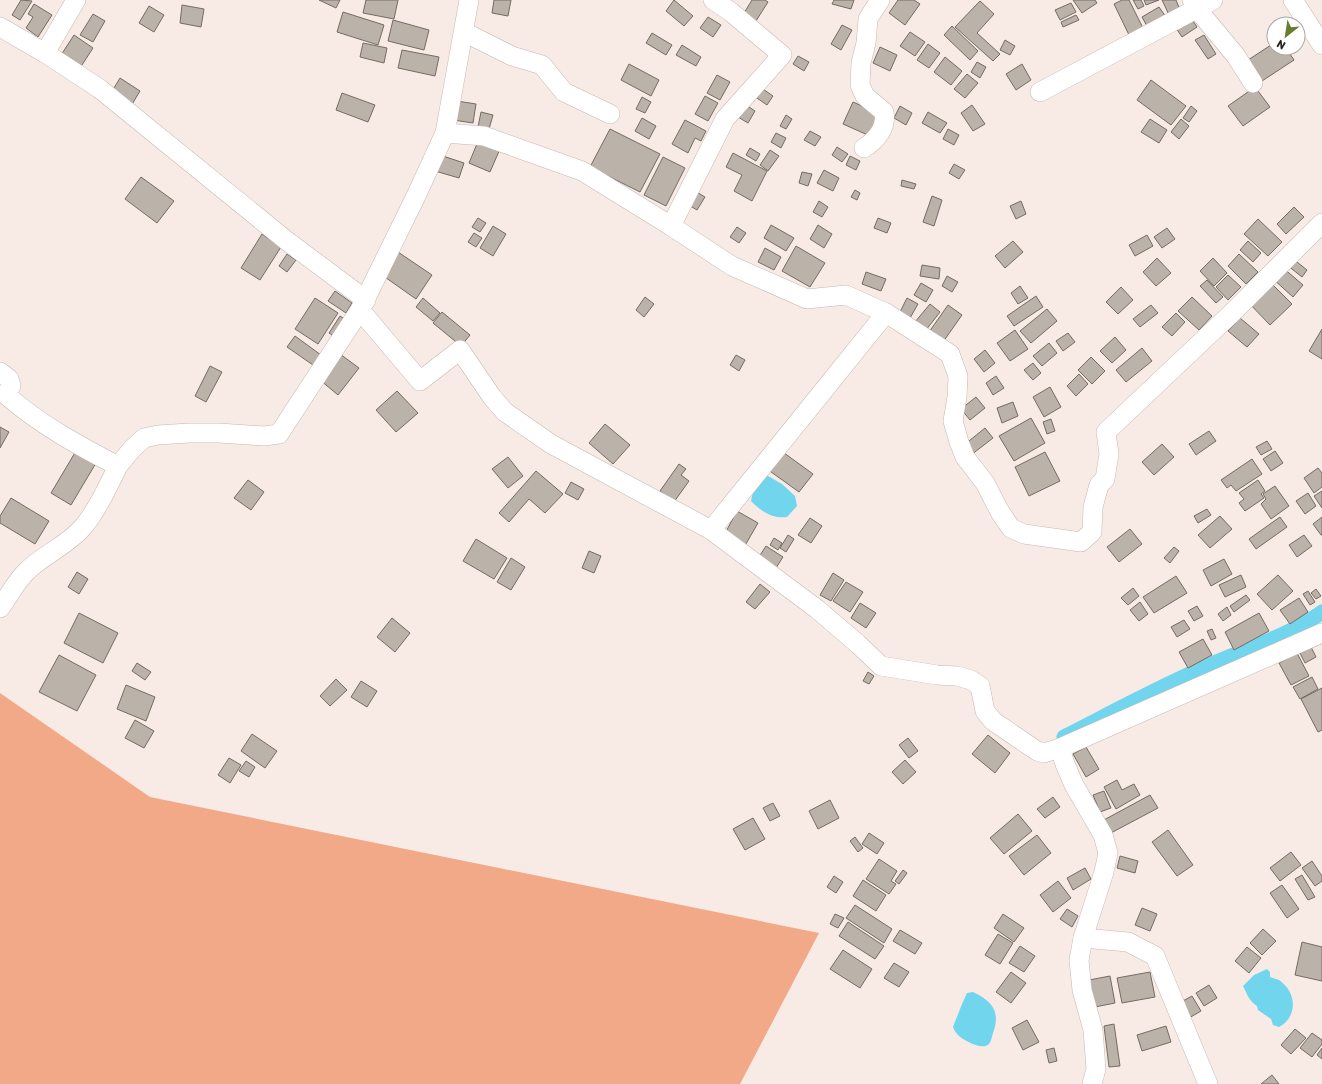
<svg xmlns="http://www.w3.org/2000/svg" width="1322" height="1084" font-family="Rubik,sans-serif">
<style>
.green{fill:#f1a987}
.water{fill:#70d5ed}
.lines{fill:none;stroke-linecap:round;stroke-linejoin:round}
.canal{stroke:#70d5ed;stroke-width:15}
.building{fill:#bbb2a9;stroke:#746c63}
.minor-casing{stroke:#c4b8b2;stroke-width:20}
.minor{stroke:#fff;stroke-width:19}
</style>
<rect width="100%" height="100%" fill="#f8ebe5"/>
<polygon class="green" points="0,693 150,797 819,933 740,1084 0,1084"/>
<g class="water">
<path d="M760,476H768L782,484L795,496L797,506L787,517C772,519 761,511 751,501L754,487Z"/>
<path d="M1267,969L1270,972V977C1273,978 1276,979 1279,980C1297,992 1298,1017 1279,1027L1273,1025L1271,1019L1258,1010L1257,1006C1249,1001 1247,994 1243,986L1254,975Z"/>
<path d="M973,992C992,1001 1001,1011 993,1033C992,1036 991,1042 989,1044C982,1051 963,1040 958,1035C956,1033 954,1030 953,1027L962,1004L967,993Z"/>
</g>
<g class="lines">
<path class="canal" d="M1064,737C1113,712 1161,686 1212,664C1246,649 1292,634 1322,612"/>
</g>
<g class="building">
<polygon points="21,0 32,1 20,20 12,15"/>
<polygon points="319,0 340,0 336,8"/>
<polygon points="366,0 398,0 394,19 363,13"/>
<polygon points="494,0 511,0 508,16 492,13"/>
<polygon points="674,0 693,16 684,26 666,11"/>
<polygon points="752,0 765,0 768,2 756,21 744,13"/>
<polygon points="834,0 854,0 851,9 832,4"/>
<polygon points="898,0 914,0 920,4 905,25 889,13"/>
<polygon points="1073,0 1095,0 1097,3 1082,13"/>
<polygon points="1122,0 1129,0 1144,30 1130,37 1114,4"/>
<polygon points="1133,0 1141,0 1144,6 1138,9"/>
<polygon points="1144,0 1159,0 1146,5"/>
<polygon points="1162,0 1176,0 1181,12 1170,17"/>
<polygon points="980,1 994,14 977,33 1000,54 993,61 955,27"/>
<polygon points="1071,3 1076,12 1060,20 1055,10"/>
<polygon points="34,4 52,15 38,37 26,28 33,17 28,14"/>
<polygon points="182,5 204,9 201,27 180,23"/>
<polygon points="149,6 164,15 154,32 139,23"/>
<polygon points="1159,7 1166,17 1148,28 1142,17"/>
<polygon points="343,12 384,25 378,45 337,32"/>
<polygon points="93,14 105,21 93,42 80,35"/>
<polygon points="1076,15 1079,20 1063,27 1061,22"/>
<polygon points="1189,15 1197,27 1182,37 1174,25"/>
<polygon points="708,17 721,25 713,37 700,28"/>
<polygon points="393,20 429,30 424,50 388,41"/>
<polygon points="842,25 852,30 841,50 831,44"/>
<polygon points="952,26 978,51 970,60 944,35"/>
<polygon points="910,32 925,42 915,56 900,46"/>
<polygon points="652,33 672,45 666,55 646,43"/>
<polygon points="74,35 93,48 80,68 61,55"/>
<polygon points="1204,35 1216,54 1208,59 1195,40"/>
<polygon points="1005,40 1015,46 1010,55 1000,50"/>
<polygon points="363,43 387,48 384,63 360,57"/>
<polygon points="1274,43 1274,48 1286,48 1294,60 1259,83 1245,62"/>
<polygon points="928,44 940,53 929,68 917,60"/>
<polygon points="682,45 701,57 696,66 676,55"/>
<polygon points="880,47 897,55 890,71 873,63"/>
<polygon points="402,50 439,57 435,76 398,68"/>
<polygon points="798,56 809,62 804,71 793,64"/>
<polygon points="945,57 962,71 951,85 934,72"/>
<polygon points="977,62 986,67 980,78 971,72"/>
<polygon points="629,64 659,80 651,96 621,80"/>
<polygon points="1022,64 1031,80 1016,90 1006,74"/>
<polygon points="967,74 978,83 965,98 954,89"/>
<polygon points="717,75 730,82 720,100 707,93"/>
<polygon points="120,78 140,91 131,106 111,93"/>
<polygon points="1151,80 1186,106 1171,125 1137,100"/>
<polygon points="760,87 773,96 767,105 754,96"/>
<polygon points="1255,87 1270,107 1243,126 1228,106"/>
<polygon points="342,93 375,105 368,122 336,110"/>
<polygon points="705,96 718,103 708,121 695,114"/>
<polygon points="642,97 651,102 645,113 636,109"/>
<polygon points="457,101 476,104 473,123 453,120"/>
<polygon points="853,102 880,114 870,136 843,124"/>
<polygon points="746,105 755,111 748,123 738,117"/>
<polygon points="972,105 985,124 973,131 961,113"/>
<polygon points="900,106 912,113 906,125 894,118"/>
<polygon points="1191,106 1197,111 1189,122 1183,118"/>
<polygon points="481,112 493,115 489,129 478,127"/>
<polygon points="928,112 947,123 940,133 922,123"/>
<polygon points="786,115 792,119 786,129 780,126"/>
<polygon points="642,118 656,126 649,139 635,131"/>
<polygon points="1150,119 1167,130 1159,143 1141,132"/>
<polygon points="1181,119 1189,126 1179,139 1171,132"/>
<polygon points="685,120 706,131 701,141 695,138 688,153 672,144"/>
<polygon points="610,129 660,154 640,192 590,167"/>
<polygon points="948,129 959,135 954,145 943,139"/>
<polygon points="810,131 821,137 815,146 804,140"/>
<polygon points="776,133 786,138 781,148 771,142"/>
<polygon points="479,139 500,149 490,172 469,163"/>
<polygon points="837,147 848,154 842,162 832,155"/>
<polygon points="750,148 760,154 756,161 746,155"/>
<polygon points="770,150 779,156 768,171 760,165"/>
<polygon points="733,153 767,171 752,201 734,191 742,175 726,167"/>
<polygon points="440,155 464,163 459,178 435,171"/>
<polygon points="850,156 860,161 856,170 846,165"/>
<polygon points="663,157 685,168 666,206 644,195"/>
<polygon points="954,164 965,170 959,179 949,173"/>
<polygon points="824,170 839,178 833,191 817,183"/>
<polygon points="802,172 812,174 808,186 799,183"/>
<polygon points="141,177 174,201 157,223 125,199"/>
<polygon points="902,180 916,184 914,189 901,186"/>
<polygon points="855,190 860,193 857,200 851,197"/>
<polygon points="695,191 705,197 697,210 687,204"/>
<polygon points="932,196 942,200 934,226 923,222"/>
<polygon points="819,201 828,207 822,217 813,212"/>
<polygon points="1021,201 1026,214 1016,219 1010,206"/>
<polygon points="1294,207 1304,217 1286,234 1277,224"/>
<polygon points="478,218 486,223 480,232 472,227"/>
<polygon points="878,218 891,223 887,233 874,228"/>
<polygon points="1258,219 1282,242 1268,256 1244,234"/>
<polygon points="771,225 794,238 786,251 764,238"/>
<polygon points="818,225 832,234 824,248 810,239"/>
<polygon points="493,226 506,234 493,256 480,248"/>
<polygon points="737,227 746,233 739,243 730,237"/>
<polygon points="1167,228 1175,239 1162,248 1154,237"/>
<polygon points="474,233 482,238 476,247 468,242"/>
<polygon points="262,234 281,247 260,280 241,268"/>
<polygon points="1147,235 1153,246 1135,256 1129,245"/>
<polygon points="1013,241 1023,252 1005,268 995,256"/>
<polygon points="1248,241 1261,253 1253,262 1240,250"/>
<polygon points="796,246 825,263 810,287 782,271"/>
<polygon points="765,248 781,257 774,270 758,262"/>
<polygon points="398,252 432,275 416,299 382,275"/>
<polygon points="287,254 296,260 287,272 279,266"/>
<polygon points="1239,254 1258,272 1246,284 1228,266"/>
<polygon points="1157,258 1171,273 1156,286 1143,272"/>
<polygon points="1213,258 1227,273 1214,286 1200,271"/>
<polygon points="1292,258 1307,270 1302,277 1287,265"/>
<polygon points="922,265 940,268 939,279 920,276"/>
<polygon points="1282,267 1303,285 1293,297 1272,278"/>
<polygon points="866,272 886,279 881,291 862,284"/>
<polygon points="1228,275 1241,287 1228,300 1216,287"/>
<polygon points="947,276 958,282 952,292 942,286"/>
<polygon points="1207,280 1223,297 1216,303 1200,286"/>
<polygon points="1270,282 1292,304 1270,325 1248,302"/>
<polygon points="921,283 933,290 926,302 914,295"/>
<polygon points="1020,286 1028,298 1018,304 1011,293"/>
<polygon points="1121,287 1133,300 1118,314 1106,302"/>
<polygon points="335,291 352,303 346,313 328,301"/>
<polygon points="1036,296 1043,307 1014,326 1007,316"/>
<polygon points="645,297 654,304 644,317 636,310"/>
<polygon points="1192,297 1212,316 1199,330 1178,311"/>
<polygon points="315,298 338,313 318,344 295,329"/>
<polygon points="423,298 440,313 433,321 416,307"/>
<polygon points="907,298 918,304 910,318 900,312"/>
<polygon points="930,304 940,312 926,330 915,322"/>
<polygon points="948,305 962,315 943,342 929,332"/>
<polygon points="1151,305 1158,313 1140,327 1133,319"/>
<polygon points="1047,309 1057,321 1031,343 1020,331"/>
<polygon points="442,312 470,335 461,346 433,323"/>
<polygon points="1176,313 1185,322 1172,336 1162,327"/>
<polygon points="340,316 349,322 338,339 329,333"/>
<polygon points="1240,318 1259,334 1247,347 1228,331"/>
<polygon points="1322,329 1322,359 1309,351"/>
<polygon points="1015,330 1028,349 1010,361 997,343"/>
<polygon points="1068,333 1075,342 1063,351 1056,341"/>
<polygon points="295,336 321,355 313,365 287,347"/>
<polygon points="1115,337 1126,350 1112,363 1100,351"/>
<polygon points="1049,343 1057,353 1042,366 1033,356"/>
<polygon points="1142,348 1152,361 1126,382 1116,370"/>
<polygon points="985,350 995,363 984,372 974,359"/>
<polygon points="340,354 359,368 338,395 320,380"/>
<polygon points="736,355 745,360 739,371 730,365"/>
<polygon points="1091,357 1105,371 1092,384 1078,370"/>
<polygon points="1033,363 1041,373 1033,380 1024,370"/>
<polygon points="210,366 222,372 206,402 195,396"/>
<polygon points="1079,374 1088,384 1076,396 1067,386"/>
<polygon points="996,376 1004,388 993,395 986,383"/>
<polygon points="1050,387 1061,407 1044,417 1033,397"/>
<polygon points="397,391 418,413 396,432 376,410"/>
<polygon points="976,397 985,408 970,420 961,409"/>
<polygon points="1013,402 1018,416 1002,423 997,408"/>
<polygon points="1031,418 1045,443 1014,461 999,436"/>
<polygon points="1051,419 1055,431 1047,434 1043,422"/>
<polygon points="605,424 630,445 613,464 589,443"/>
<polygon points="0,427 9,432 0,448"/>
<polygon points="985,428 993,438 971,455 964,445"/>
<polygon points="1209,431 1216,441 1196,455 1189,444"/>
<polygon points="1267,441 1272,449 1261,455 1256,447"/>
<polygon points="1162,444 1174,457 1154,475 1142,462"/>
<polygon points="780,450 813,474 799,492 767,469"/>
<polygon points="76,451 96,463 71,505 51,493"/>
<polygon points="1275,451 1283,463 1271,471 1263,459"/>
<polygon points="1045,452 1060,481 1029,496 1015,467"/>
<polygon points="508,457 523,476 508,488 492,469"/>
<polygon points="1252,459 1262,474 1236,491 1231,485 1227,488 1221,480"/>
<polygon points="679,464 686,469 681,475 689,481 674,502 660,491"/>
<polygon points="1318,468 1322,473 1322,487 1314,493 1304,478"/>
<polygon points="536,471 563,494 545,513 529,499 509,522 499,513"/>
<polygon points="248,480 264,492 251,510 234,498"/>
<polygon points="1258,480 1265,491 1261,494 1264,498 1245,511 1239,503 1244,499 1239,493"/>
<polygon points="571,482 584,489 578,500 565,493"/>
<polygon points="1275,486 1289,506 1271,519 1261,504 1266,499 1263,494"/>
<polygon points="1322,491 1322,508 1314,496"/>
<polygon points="1308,493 1316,506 1305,514 1296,501"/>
<polygon points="11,498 49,521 35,544 0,523 0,516"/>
<polygon points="1207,509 1211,515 1198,523 1194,516"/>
<polygon points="737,511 758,523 743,549 723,537"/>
<polygon points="1220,516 1232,529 1210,548 1198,535"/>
<polygon points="1280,517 1287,527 1256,549 1249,539"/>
<polygon points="1322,517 1322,535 1321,535 1313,524"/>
<polygon points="810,518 822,526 811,543 798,535"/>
<polygon points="1130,529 1142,544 1119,562 1107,547"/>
<polygon points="788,535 794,539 786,552 780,548"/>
<polygon points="1304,535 1312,546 1297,557 1289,545"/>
<polygon points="774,538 782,543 778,550 770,545"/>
<polygon points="476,539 507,558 494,579 463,561"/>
<polygon points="766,546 783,557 774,571 757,560"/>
<polygon points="1174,547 1179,551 1170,563 1164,558"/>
<polygon points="589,551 601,556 594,573 582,568"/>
<polygon points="511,558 525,567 511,590 497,582"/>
<polygon points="1224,559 1232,574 1211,586 1203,570"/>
<polygon points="77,572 88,579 79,594 68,587"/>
<polygon points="833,573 844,580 831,601 820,595"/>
<polygon points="1241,575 1246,587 1225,597 1219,585"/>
<polygon points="1278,575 1293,591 1272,610 1257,594"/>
<polygon points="1176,576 1187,593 1154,613 1143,597"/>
<polygon points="846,582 863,592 850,612 833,601"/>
<polygon points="760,584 770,592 755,609 746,602"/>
<polygon points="1133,588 1139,596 1128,605 1121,598"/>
<polygon points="1316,589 1321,596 1316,599 1311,593"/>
<polygon points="1308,591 1315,602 1310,605 1303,594"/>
<polygon points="1246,595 1250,600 1234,612 1230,606"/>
<polygon points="1299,598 1308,612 1290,624 1280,610"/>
<polygon points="1140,602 1148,614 1139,621 1130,610"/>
<polygon points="860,603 876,613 866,628 851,618"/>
<polygon points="1197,606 1203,616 1194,621 1188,611"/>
<polygon points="1227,607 1231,615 1223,621 1218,614"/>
<polygon points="79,613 118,633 103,663 64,643"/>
<polygon points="1259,613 1269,631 1234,650 1225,632"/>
<polygon points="392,618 410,633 395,652 377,637"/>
<polygon points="1184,620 1190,629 1177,637 1171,627"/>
<polygon points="1212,629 1216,638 1211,640 1207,631"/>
<polygon points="1203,639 1212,655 1188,668 1179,652"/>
<polygon points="1311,647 1316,657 1305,663 1300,653"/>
<polygon points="1297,653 1309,676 1291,685 1279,663"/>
<polygon points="59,655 96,675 77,711 39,692"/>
<polygon points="137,663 151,672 145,680 132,671"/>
<polygon points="868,672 874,676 869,684 863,681"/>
<polygon points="1312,677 1318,689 1300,699 1293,687"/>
<polygon points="336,679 347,690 330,706 320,696"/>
<polygon points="361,681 377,691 367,707 351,697"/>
<polygon points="126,685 155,697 146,721 117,709"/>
<polygon points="1322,688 1322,730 1318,732 1301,699"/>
<polygon points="135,720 154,731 144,748 125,738"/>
<polygon points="252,734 277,751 265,768 241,751"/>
<polygon points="988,735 1010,753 995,773 972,754"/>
<polygon points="908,738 918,751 909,758 899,745"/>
<polygon points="1086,747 1099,769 1086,777 1073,754"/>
<polygon points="229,758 241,765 230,783 218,775"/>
<polygon points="905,760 916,772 903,784 892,772"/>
<polygon points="246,761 255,767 249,777 239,771"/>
<polygon points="1117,780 1122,790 1134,784 1140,795 1116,809 1104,787"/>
<polygon points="1104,791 1111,808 1100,812 1093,795"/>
<polygon points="1150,795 1158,808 1109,834 1102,821"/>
<polygon points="1053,797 1060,807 1045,818 1037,809"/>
<polygon points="830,800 839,818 818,829 809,811"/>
<polygon points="773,803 780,816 770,821 763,808"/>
<polygon points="1018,814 1032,831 1004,854 990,838"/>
<polygon points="753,818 765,839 745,850 733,829"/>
<polygon points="1168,830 1193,865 1177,876 1152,842"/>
<polygon points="869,833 884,843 877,854 862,844"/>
<polygon points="1037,835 1051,853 1024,875 1009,856"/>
<polygon points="855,837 863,848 858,852 850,841"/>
<polygon points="1291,852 1301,865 1280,881 1270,868"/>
<polygon points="1120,856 1138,861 1135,873 1117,868"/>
<polygon points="879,859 897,871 891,881 896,884 889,894 866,879"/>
<polygon points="1312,861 1322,876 1322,881 1315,886 1302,868"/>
<polygon points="1085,868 1091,879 1073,890 1067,878"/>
<polygon points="903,870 907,873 899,884 895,881"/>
<polygon points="1302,875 1315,897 1308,900 1295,879"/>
<polygon points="834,876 843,882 836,893 827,887"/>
<polygon points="863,880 886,895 876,911 853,896"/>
<polygon points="1058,881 1071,898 1053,912 1040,895"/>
<polygon points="1282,885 1299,909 1287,918 1270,893"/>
<polygon points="855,905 892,929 884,943 846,918"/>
<polygon points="1142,908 1157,914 1150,931 1135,925"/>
<polygon points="1067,909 1078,916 1072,927 1060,919"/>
<polygon points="835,914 844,918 838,928 830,924"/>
<polygon points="1003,914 1024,928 1014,942 994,928"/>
<polygon points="848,922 884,946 875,959 839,936"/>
<polygon points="1263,929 1276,941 1262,955 1250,943"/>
<polygon points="900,930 922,943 915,954 893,941"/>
<polygon points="998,934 1013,943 1000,964 985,955"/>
<polygon points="1302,942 1322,947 1322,981 1295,975"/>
<polygon points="1020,946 1035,956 1024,972 1009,963"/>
<polygon points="1247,947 1261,958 1249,973 1235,961"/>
<polygon points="843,950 872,969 860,988 830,969"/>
<polygon points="894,963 909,972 899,987 884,978"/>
<polygon points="1011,972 1026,983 1011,1003 996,992"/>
<polygon points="1150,972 1155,997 1122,1003 1117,978"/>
<polygon points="1110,976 1115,1003 1090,1008 1089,980"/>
<polygon points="1209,985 1217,998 1204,1006 1196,993"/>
<polygon points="1192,996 1201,1011 1189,1018 1181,1002"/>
<polygon points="1027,1020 1039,1042 1023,1050 1012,1028"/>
<polygon points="1114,1024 1120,1066 1109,1067 1104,1026"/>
<polygon points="1166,1026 1171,1042 1142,1051 1137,1035"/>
<polygon points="1295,1029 1306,1038 1291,1054 1281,1045"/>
<polygon points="1312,1033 1322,1040 1322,1044 1312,1057 1300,1048"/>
<polygon points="1054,1048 1057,1061 1049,1063 1046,1050"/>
<polygon points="1322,1048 1322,1059 1317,1055"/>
<polygon points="1272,1075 1279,1084 1261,1084"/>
</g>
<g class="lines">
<g class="minor-casing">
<g id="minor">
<polyline points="713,0 731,12 782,55 725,119 671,226 732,266 807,299 846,295 886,313 950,354 958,376 957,397 953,421 959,442 965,457 985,483 1000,512 1011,528 1024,534 1081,542 1092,532 1093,507 1099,485 1105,479 1109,454 1106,432 1234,311 1322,223"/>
<polyline points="1192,0 1197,9 1236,56 1253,83"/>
<polyline points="1293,0 1322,45"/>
<polyline points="0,27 45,53 100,89 287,241 366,300"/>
<polyline points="464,32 512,56 542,65 564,92 610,114"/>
<polyline points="45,53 76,0"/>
<polyline points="1040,92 1213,0"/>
<polyline points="445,133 484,136 582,171 671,226"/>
<path d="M864,148C876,140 887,128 884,112L865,96L860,85L861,63L866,43L868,19L880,0"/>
<polyline points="360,310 420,381 460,350 492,397 505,412 551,444 711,530 817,609 858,644 881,666 937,675 957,676 971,680 980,686 985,711 993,721 1037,751 1044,753 1060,748"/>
<path d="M0,372L9,379L11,386L6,395C39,424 79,446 118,466L132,449L144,438L158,435L189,433H219L264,436L279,434L360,310L416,196L445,133L469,0"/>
<polyline points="711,530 886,313"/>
<path d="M0,608C9,596 16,581 27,571C44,554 67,546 83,527C98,509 108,486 118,466"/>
<polyline points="1083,938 1079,960 1082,990 1093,1030 1096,1069 1092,1084"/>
<polyline points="1208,1084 1155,956 1128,942 1083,938 1104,872 1108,853 1103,835 1074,785 1065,764 1060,748 1322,633"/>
</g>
</g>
<use href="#minor" class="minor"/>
</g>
<g transform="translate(1286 36) rotate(210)"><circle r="19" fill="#ffffff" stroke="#a9a7a6"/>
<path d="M0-3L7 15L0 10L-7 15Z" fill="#677e2f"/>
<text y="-6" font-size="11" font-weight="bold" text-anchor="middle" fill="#282321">N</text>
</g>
</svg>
